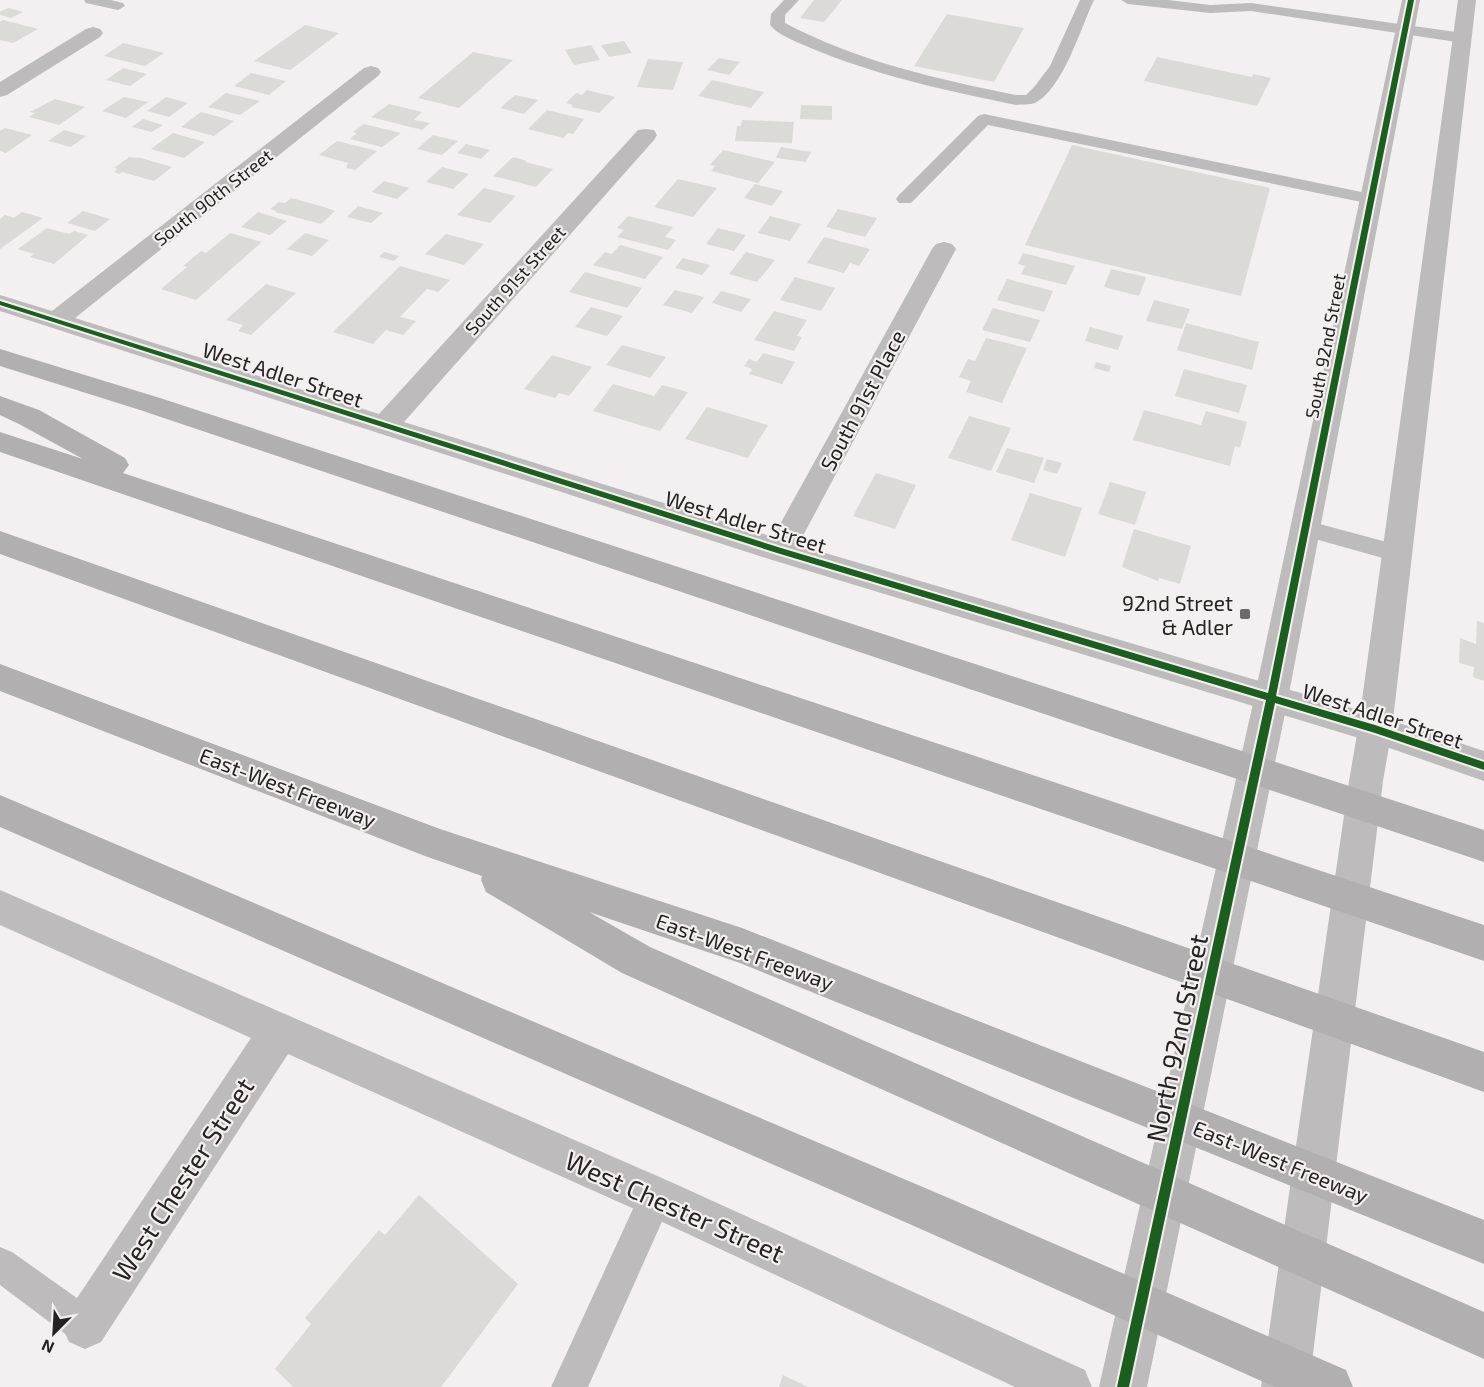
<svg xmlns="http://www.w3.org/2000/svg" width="1484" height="1387" font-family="'Exo 2',sans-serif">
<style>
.building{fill:#dcd9d9}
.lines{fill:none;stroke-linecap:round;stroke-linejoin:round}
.service{fill:#bdbbbb;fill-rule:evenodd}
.minor{fill:#bdbbbb;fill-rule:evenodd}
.tertiary{fill:#bdbbbb;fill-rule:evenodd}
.motorway{fill:#b1afb0;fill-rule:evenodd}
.cycleway-casing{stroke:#f5eff0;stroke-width:4}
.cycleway{fill:#1b5e20;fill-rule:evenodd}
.poi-dot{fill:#6d6a6b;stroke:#f5eff0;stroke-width:2}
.labels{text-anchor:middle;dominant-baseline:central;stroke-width:4.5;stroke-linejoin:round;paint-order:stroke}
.far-street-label{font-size:18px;fill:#252223;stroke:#f5eff0}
.street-label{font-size:21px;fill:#252223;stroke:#f5eff0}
.poi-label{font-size:21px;fill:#252223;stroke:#f5eff0;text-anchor:end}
.near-street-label{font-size:26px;fill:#252223;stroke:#f5eff0}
</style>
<rect width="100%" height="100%" fill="#f4f0f1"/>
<g class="building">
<polygon points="814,0 842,0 824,22 800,18"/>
<polygon points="8,8 23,12 11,18 0,15 0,12"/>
<polygon points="947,14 1024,28 994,82 914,66"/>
<polygon points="3,20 38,29 13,43 0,40 0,22"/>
<polygon points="305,25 339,33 290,70 254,61"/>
<polygon points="624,41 632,53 609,57 601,45"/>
<polygon points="123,43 164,53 145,66 104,56"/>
<polygon points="591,45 600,60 574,65 565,50"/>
<polygon points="473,52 513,60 459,108 418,98"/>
<polygon points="1157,57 1252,77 1253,74 1271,78 1257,106 1144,81"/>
<polygon points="719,58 740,62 729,75 707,70"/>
<polygon points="648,59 683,62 673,90 637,87"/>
<polygon points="123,68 147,74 130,86 106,80"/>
<polygon points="251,73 286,81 269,95 234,86"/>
<polygon points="712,80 764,92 751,108 698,96"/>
<polygon points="587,90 615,97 599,113 571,107 573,105 566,103 576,93 582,95"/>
<polygon points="226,93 260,101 240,115 208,107"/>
<polygon points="515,95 538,100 524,114 500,108"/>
<polygon points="124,97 148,102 126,118 102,111"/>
<polygon points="166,97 188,103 169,117 147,111"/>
<polygon points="55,99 85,107 59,125 29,117 35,113 30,112"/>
<polygon points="389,104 422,112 414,120 430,123 422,130 371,117"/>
<polygon points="801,105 832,106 832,120 800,119"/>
<polygon points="547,110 584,119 573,134 568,133 563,138 528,129"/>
<polygon points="201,112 234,121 214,136 181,127"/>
<polygon points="143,119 163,125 152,132 132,127"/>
<polygon points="742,120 794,122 792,143 735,141 737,126 741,126"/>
<polygon points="364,124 401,133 382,147 350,139 357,133 353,132"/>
<polygon points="5,128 32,135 6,153 0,151 0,131"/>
<polygon points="64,130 86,136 71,147 48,141"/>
<polygon points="173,133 205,142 184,158 151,149"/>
<polygon points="433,135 458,141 442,155 417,149"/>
<polygon points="337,141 377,151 355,170 346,168 348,163 319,155"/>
<polygon points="466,144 490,150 481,159 457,153"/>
<polygon points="1072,145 1270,188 1241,296 1025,245"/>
<polygon points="781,147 811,152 806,162 776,158"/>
<polygon points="723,150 775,162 758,183 711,171 715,166 710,165"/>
<polygon points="129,157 141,158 172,167 154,181 122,172 119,174 114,172 118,169 114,168"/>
<polygon points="513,157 527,161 525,162 553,169 536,187 493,176"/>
<polygon points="442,167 469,174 453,189 426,182"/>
<polygon points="678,179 717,188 693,217 654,207"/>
<polygon points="384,181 409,188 397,199 372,192"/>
<polygon points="755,184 783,191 772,206 744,198"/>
<polygon points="484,188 516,196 490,223 457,215"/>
<polygon points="291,198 324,207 335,211 321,224 275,212 277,211 270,209 279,202 285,203"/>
<polygon points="358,206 383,213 371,223 347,217"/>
<polygon points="838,209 877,218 865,237 826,227"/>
<polygon points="83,211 110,219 95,231 67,223"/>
<polygon points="22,212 43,218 0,249 0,219 5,215 14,218"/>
<polygon points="258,212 287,221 270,235 241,227"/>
<polygon points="628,216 673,227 665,237 676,240 668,250 617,237 624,230 617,228"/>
<polygon points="770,216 801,224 790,241 758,233"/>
<polygon points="47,228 69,234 74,231 88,235 54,264 30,257 34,254 18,249"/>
<polygon points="718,228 746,235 734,251 706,244"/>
<polygon points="230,233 262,242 196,300 161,289 187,267 183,266 201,251 206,253"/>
<polygon points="305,233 329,240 312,256 287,249"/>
<polygon points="446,234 484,244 464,265 425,254"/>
<polygon points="824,237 870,249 859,266 850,263 844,273 807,263"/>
<polygon points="620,245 663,257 645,279 593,265 605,252 612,254"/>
<polygon points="384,252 399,256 394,261 379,257"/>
<polygon points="746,252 775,260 757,282 729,274"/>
<polygon points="1023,253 1075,266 1066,285 1021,274 1025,266 1018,264"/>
<polygon points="683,258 710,265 702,275 675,268"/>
<polygon points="400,266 450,280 438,292 427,289 400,317 416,321 403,335 386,330 373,344 333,332"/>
<polygon points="1111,269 1146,277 1139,296 1104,287"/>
<polygon points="585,272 642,288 627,308 569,292"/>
<polygon points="795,277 835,288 821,311 780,300"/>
<polygon points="1007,279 1053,291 1044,312 997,300"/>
<polygon points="266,284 296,293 251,335 238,331 243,325 226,320"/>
<polygon points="675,290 704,297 692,313 663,305"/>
<polygon points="721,291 751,299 741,312 712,303"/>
<polygon points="1154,300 1190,309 1182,329 1146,321"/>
<polygon points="591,307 623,316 607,336 575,327"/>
<polygon points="993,308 1040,320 1030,342 982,330"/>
<polygon points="774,311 807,320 797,336 802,337 794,351 754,340"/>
<polygon points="1186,323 1259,342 1252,370 1177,350"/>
<polygon points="1090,327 1123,336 1118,350 1085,341"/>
<polygon points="986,338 1027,348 1002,403 966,392 971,381 959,377 968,359 975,361"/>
<polygon points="622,345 666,357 650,378 606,365"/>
<polygon points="763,353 795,362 782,384 749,374 752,369 744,366 749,359 757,362"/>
<polygon points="552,355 592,367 569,396 559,393 555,398 524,389"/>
<polygon points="1096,362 1111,366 1109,372 1094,368"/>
<polygon points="1184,369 1247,385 1239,413 1175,396"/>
<polygon points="613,384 654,396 662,385 688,392 660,431 593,411"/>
<polygon points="707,407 768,425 748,458 685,439"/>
<polygon points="1144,410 1201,425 1206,411 1247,422 1240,448 1235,446 1230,466 1133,440"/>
<polygon points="969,416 1011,428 991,471 948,458"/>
<polygon points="1007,448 1044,458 1034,483 996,472"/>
<polygon points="1047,459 1062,463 1057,474 1043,470"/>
<polygon points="876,473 916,485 895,529 853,516"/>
<polygon points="1110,482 1146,492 1135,525 1098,514"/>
<polygon points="1030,493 1082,508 1065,557 1011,540"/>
<polygon points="1134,529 1191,546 1180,584 1159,578 1158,581 1122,567"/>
<polygon points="1477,621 1484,623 1484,681 1473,677 1474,667 1459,663 1460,638 1476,644"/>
<polygon points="419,1195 518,1284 441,1387 293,1387 275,1369 311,1324 305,1318 379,1230 385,1235"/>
<polygon points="783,1375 808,1387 779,1387"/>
</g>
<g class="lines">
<g class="service">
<polygon points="84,0 111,0 123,3 125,6 118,10 86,3"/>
<path d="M784,0H799L785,15V23C857,61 936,79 1016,95H1026L1035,86L1050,66L1080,0H1094C1081,27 1063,89 1035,103C1030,105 1022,104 1016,105C944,90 873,75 806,46C794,41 777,34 770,25L771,14Z"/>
<polygon points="1121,0 1168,0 1210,5 1251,3 1463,33 1471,38 1463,43 1251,11 1210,13 1128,4"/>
<polygon points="984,114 1371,194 1377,195 1380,199 1377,203 1371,204 988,125 911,203 899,203 896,199 899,195 978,116"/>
<polygon points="1305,520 1405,547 1409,553 1405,559 1397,562 1297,534 1294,528 1297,522"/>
<polygon points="656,1180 668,1185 673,1197 588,1387 551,1387 644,1185"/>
<polygon points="0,1247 12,1252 98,1313 103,1326 98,1339 85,1344 72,1339 0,1285"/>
</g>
<g class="minor">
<polygon points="93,27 100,29 103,33 100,37 7,95 0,97 0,82 86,29"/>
<polygon points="371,66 378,68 381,72 378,76 75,318 379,414 638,130 646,129 654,130 657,135 654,140 404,422 773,537 932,249 936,244 944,242 952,244 956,249 798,545 1375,715 1484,751 1484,781 1375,743 769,559 0,311 0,295 52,311 364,68"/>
<polygon points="0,890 671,1182 1085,1370 1092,1387 1015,1387 641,1212 288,1054 101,1342 85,1349 69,1342 62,1326 69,1310 251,1038 0,925"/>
</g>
<g class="tertiary">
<polygon points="1402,0 1420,0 1288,699 1147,1387 1099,1387 1254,699"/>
<polygon points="1458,0 1476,0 1392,729 1383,781 1309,1387 1261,1387 1349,781 1358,729"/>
</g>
<g class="motorway">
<polygon points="0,349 160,398 1484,830 1484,862 140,410 0,366"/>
<polygon points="0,396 39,410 125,458 129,465 123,473 1484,925 1484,961 0,452 0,432 83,459 19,424 0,415"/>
<polygon points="0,531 1484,1052 1484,1092 0,554"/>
<polygon points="0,664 440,829 742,928 1484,1220 1484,1264 740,963 589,912 650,947 1484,1312 1484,1359 622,973 486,892 481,880 482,876 425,856 0,691"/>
<polygon points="0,795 944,1196 1346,1370 1353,1387 1275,1387 914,1226 0,827"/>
</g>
<g class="cycleway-casing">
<polygon id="cycleway" points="1408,0 1414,0 1276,696 1375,725 1484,762 1484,770 1375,733 1275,703 1129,1387 1117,1387 1266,700 777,553 0,305 0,301 781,548 1268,693"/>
</g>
<use href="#cycleway" class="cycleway"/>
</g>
<rect class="poi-dot" x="1239" y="608" width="12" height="12" rx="3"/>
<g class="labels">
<g class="far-street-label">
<text transform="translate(213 197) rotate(-38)">South 90th Street</text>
<text transform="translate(515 280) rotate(-48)">South 91st Street</text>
<text transform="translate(1325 346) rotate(-79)">South 92nd Street</text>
</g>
<g class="street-label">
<text transform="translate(283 374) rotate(18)">West Adler Street</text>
<text transform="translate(862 400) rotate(-62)">South 91st Place</text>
<text transform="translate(746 521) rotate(17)">West Adler Street</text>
<text transform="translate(1383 715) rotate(18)">West Adler Street</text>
<text transform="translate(288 787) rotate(21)">East-West Freeway</text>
<text transform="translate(745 951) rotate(20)">East-West Freeway</text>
<text transform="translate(1281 1161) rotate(22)">East-West Freeway</text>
</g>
<g class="poi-label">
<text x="1233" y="602">92nd Street<tspan x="1233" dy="24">&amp; Adler</tspan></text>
</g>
<g class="near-street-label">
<text transform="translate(1176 1038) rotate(-78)">North 92nd Street</text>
<text transform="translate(182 1179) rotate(-57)">West Chester Street</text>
<text transform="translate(675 1206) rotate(24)">West Chester Street</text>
</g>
</g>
<g transform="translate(54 1333) rotate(204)" stroke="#f5eff0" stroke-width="4.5" paint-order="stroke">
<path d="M0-4.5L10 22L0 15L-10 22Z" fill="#252223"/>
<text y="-9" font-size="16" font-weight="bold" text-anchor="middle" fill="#252223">N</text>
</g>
</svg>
